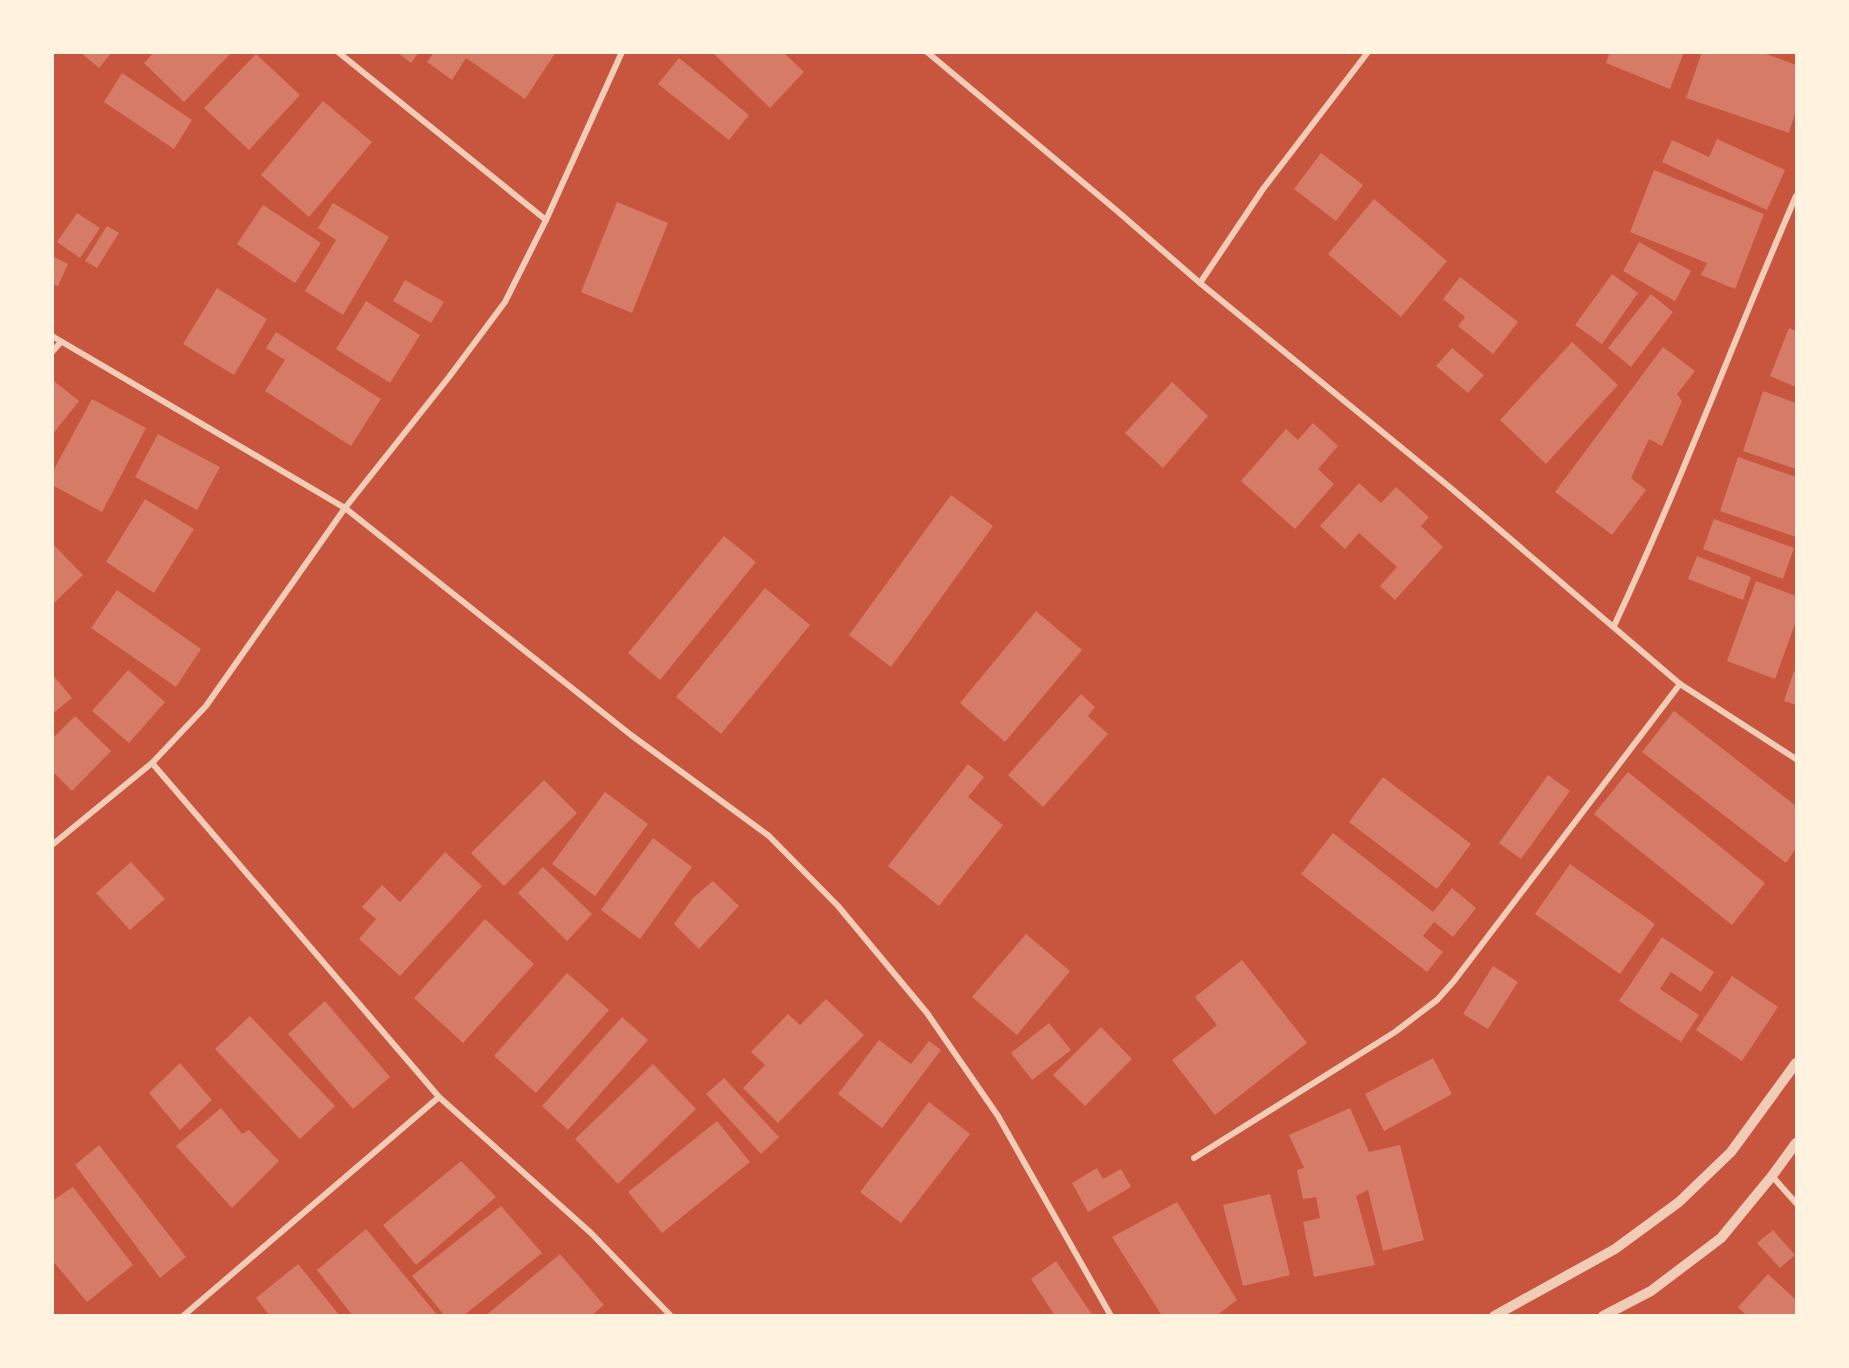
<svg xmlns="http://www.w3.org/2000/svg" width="1849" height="1368" font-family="'IBM Plex Sans',sans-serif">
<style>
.building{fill:#d67c66}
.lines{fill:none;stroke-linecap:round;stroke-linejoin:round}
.minor{stroke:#f1ccb7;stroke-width:6}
.tertiary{stroke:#f1ccb7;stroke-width:10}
</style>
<rect width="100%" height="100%" fill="#c8553d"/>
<g class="building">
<polygon points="80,52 112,52 99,68"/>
<polygon points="154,52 232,52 184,102 144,63"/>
<polygon points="397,52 419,52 411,63"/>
<polygon points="434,52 556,52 525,99 466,58 452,80 427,62"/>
<polygon points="712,52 786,52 785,54 804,72 770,108"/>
<polygon points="1610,52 1684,52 1670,89 1606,63"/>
<polygon points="1702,52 1761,52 1796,65 1796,110 1789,133 1686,98"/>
<polygon points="256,54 300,95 249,150 204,108"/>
<polygon points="679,58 749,115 729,140 658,84"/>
<polygon points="122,73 192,120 174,149 104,102"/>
<polygon points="323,101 372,142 309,217 261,175"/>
<polygon points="1717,139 1785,170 1767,210 1662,162 1672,140 1709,157"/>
<polygon points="1321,153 1363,185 1336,221 1294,189"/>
<polygon points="1654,170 1764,214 1735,289 1701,275 1707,263 1630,232"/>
<polygon points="1374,199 1447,261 1401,317 1328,254"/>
<polygon points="617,202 668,223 632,313 581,292"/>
<polygon points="333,203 389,237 343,315 305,291 336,240 318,228"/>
<polygon points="263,205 321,243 295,283 237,244"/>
<polygon points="77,213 100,228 80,258 57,242"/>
<polygon points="107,226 119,233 97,268 85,261"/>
<polygon points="1639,242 1691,271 1675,301 1623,271"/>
<polygon points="52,256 68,264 58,286 52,284"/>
<polygon points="1612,274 1638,293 1602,344 1575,325"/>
<polygon points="1460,277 1518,322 1493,354 1458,326 1465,317 1443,299"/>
<polygon points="405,280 444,302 431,323 393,301"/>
<polygon points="217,288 267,319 234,375 183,344"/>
<polygon points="1651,294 1673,312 1631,367 1608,348"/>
<polygon points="366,301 420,335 390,383 336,349"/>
<polygon points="1789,328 1796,331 1796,387 1770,376"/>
<polygon points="276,332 381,399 351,446 265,391 285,360 266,348"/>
<polygon points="1572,342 1618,385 1546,464 1500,420"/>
<polygon points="1663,347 1695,371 1677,394 1682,401 1662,446 1649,439 1631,478 1646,490 1612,535 1555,492"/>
<polygon points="1452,348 1484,375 1468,393 1436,366"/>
<polygon points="54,381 79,401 52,435 52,383"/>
<polygon points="1172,382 1208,416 1163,468 1125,433"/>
<polygon points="1763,391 1796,403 1796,469 1743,451"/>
<polygon points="92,399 146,428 102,512 52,485 52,473"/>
<polygon points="1313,423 1338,446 1318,469 1334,484 1295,529 1241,481 1286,429 1298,440"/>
<polygon points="158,434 220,467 197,510 135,477"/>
<polygon points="1738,457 1796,477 1796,537 1720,511"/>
<polygon points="1359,483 1381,503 1396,487 1429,517 1421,526 1443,547 1395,600 1380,586 1397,567 1359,533 1345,549 1320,526"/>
<polygon points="951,495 993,526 891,667 849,635"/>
<polygon points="145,499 194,529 154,593 106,562"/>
<polygon points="1714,519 1794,548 1783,579 1703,549"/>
<polygon points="724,536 756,562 660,680 628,653"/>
<polygon points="52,543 83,575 52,605"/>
<polygon points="1697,556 1751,577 1743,600 1688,579"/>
<polygon points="1756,581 1796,596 1796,621 1775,679 1727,661"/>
<polygon points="765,588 810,625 721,734 676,697"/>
<polygon points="117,590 201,649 176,687 91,628"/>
<polygon points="1036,611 1082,650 1005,742 960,703"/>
<polygon points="128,670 165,702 129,743 92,711"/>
<polygon points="1794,671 1796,672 1796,705 1784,701"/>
<polygon points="52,674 72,698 52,714"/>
<polygon points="1081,694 1095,707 1088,716 1108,734 1043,807 1008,775"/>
<polygon points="1674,711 1796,806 1796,848 1786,863 1642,752"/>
<polygon points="75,716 111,751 72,791 52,771 52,739"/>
<polygon points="968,764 984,777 968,797 1003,825 939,906 888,866"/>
<polygon points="1628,772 1765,883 1732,925 1594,814"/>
<polygon points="1548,775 1570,791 1521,859 1499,843"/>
<polygon points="1383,777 1471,844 1437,889 1349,822"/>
<polygon points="544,780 577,813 504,886 471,853"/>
<polygon points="605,792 648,824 595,896 552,864"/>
<polygon points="1333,833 1433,912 1452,888 1476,908 1453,937 1434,922 1423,936 1443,952 1427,972 1301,874"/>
<polygon points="653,838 692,867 640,939 601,910"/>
<polygon points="445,852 482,886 400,976 359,939 376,919 362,907 382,885 400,902"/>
<polygon points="131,862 165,899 130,930 96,893"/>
<polygon points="1570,864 1655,924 1620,974 1535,914"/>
<polygon points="543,867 592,914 567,941 518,893"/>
<polygon points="713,881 739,906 699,949 674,924 693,898"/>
<polygon points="485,919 534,964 463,1043 414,998"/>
<polygon points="1026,934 1070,971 1017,1035 972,997"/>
<polygon points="1662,937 1714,972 1701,992 1671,972 1660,989 1699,1015 1681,1042 1619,1001"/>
<polygon points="1242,960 1307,1043 1215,1115 1172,1060 1217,1025 1195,997"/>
<polygon points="1493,966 1518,982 1488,1029 1463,1014"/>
<polygon points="567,973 609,1010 536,1093 494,1056"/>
<polygon points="1732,976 1778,1007 1742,1061 1696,1030"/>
<polygon points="826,999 864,1035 778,1123 743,1088 765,1065 751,1052 788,1014 800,1025"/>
<polygon points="325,1001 390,1077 353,1109 288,1034"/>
<polygon points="250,1016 335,1106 300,1139 215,1049"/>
<polygon points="622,1017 648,1040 568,1130 542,1106"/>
<polygon points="1049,1023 1071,1050 1032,1080 1011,1053"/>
<polygon points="1101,1027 1132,1059 1085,1106 1053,1075"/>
<polygon points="879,1040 911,1064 929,1041 941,1050 882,1128 838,1094"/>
<polygon points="1433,1058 1452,1094 1384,1131 1365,1094"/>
<polygon points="180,1063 212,1100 180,1130 149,1093"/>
<polygon points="653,1064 696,1109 618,1184 575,1139"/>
<polygon points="724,1078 779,1137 761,1154 706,1094"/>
<polygon points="929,1102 970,1134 901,1223 860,1192"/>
<polygon points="221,1108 242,1134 249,1130 279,1161 232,1208 176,1146"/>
<polygon points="1350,1108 1369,1152 1400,1145 1424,1240 1383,1251 1368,1190 1356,1196 1375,1265 1314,1277 1303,1222 1320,1218 1316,1197 1303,1199 1297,1170 1304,1168 1289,1135"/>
<polygon points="717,1121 750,1162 662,1233 628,1192"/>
<polygon points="99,1145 186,1257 160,1278 75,1165"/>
<polygon points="461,1161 496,1197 416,1265 383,1225"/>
<polygon points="1097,1168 1103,1179 1121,1169 1131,1187 1088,1212 1072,1183"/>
<polygon points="73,1187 133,1265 87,1302 52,1260 52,1201"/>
<polygon points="1270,1194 1290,1275 1243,1286 1223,1205"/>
<polygon points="1177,1202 1237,1300 1216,1316 1162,1316 1112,1237"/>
<polygon points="501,1206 542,1253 463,1316 445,1316 412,1276"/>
<polygon points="366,1229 438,1316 353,1316 317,1270"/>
<polygon points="1773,1230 1795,1255 1780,1268 1757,1243"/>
<polygon points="560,1254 604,1305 591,1316 485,1316"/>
<polygon points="1056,1261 1093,1316 1055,1316 1031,1279"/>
<polygon points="298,1264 340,1316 270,1316 256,1298"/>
<polygon points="1768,1274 1796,1300 1796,1316 1747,1316 1738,1307"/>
</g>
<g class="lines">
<g class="minor">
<polyline points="338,52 546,220"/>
<polyline points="927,52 1116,210 1200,283 1452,489 1680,684 1796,759"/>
<polyline points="1200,283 1263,189 1368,52"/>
<polyline points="52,336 345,508 631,735 769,836 838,906 927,1013 998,1116 1111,1316"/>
<polyline points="52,352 61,342"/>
<path d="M1614 626C1680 485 1734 339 1796 196"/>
<polyline points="152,763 439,1097 591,1233 671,1316"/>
<polyline points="52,845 152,763 206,706 345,508 449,377 505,302 546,220 622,52"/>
<polyline points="1194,1158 1395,1032 1437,1000 1454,981 1680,684"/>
<polyline points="1772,1176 1796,1203"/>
<polyline points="183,1316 439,1097"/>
</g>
<g class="tertiary">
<polyline points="1494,1316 1615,1249 1679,1202 1731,1152 1796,1063"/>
<polyline points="1603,1316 1651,1291 1721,1238 1772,1176 1796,1143"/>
</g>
</g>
<rect width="1849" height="1368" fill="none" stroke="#fff3e0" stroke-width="108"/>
</svg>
